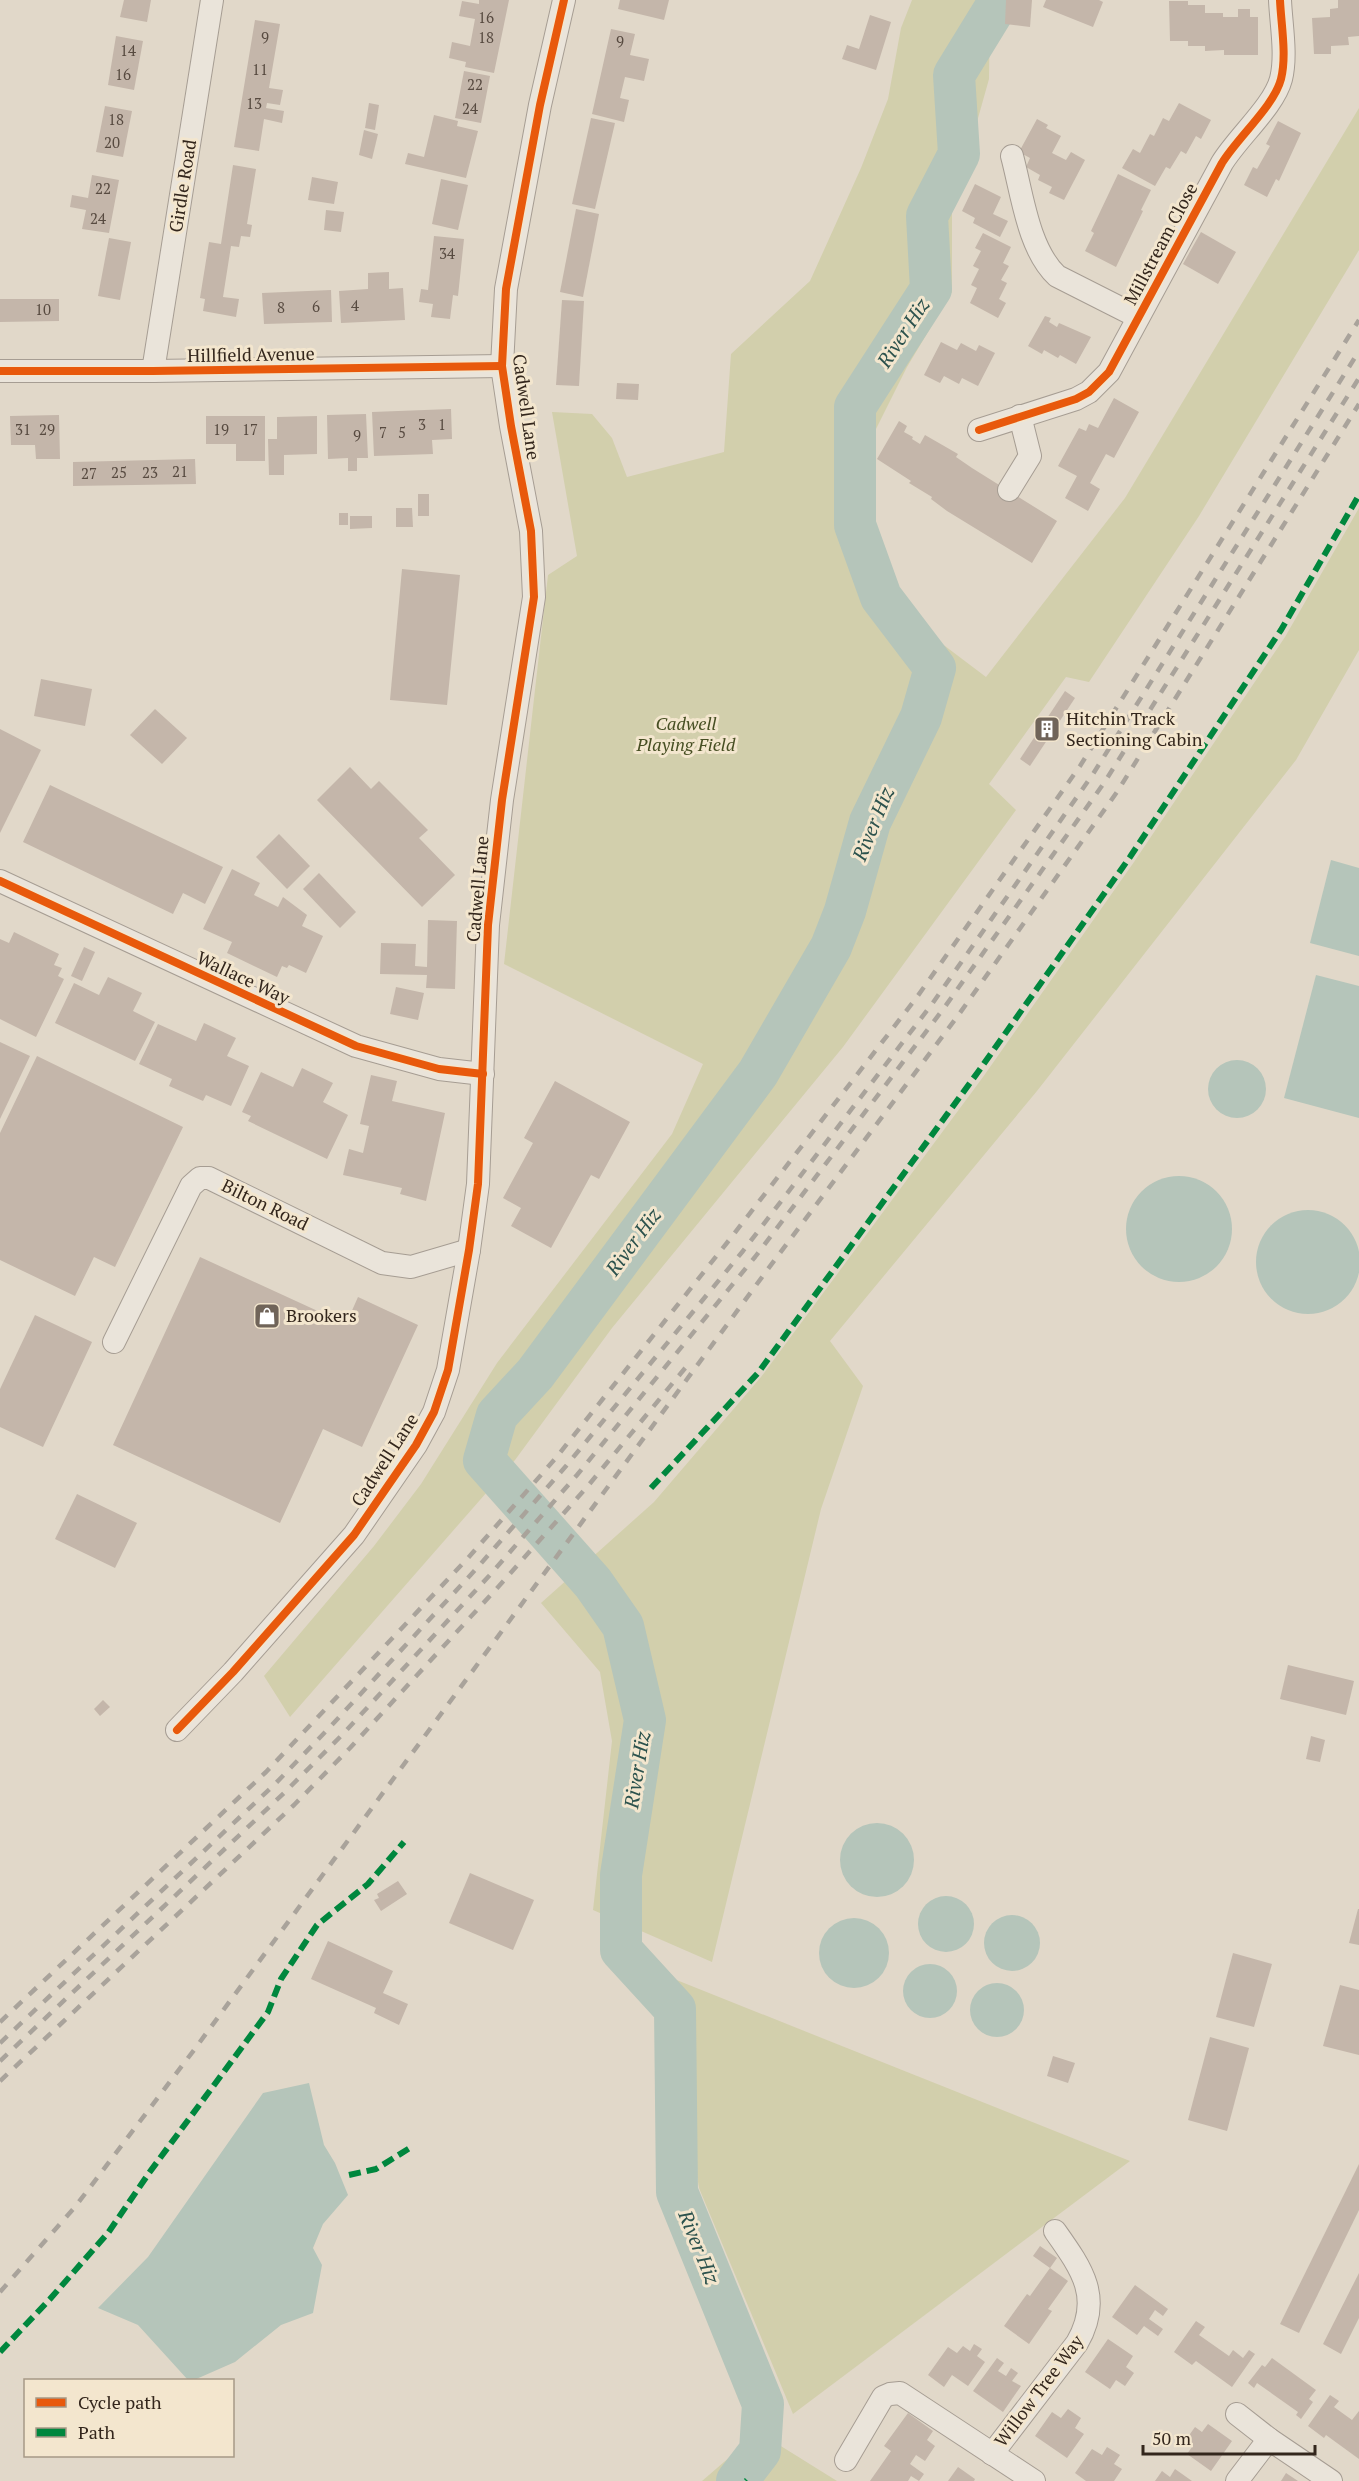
<svg xmlns="http://www.w3.org/2000/svg" width="1359" height="2481" font-family="'PT Serif',serif">
<style>
.green{fill:#d2cfac}
.water{fill:#b5c5ba}
.lines{fill:none;stroke-linecap:round;stroke-linejoin:round}
.river{stroke:#b5c5ba;stroke-width:42}
.building{fill:#c4b6aa}
.street-casing{stroke:#a69d93;stroke-width:24}
.street{stroke:#eae4da;stroke-width:22}
.rail{stroke:#a9a39b;stroke-width:4.5;stroke-dasharray:10 10;stroke-linecap:butt}
.quiet{stroke:#00873e;stroke-width:6;stroke-dasharray:12 6;stroke-linecap:butt}
.cycleway-casing{stroke:#f3e6ce;stroke-width:11}
.cycleway{stroke:#e8590c;stroke-width:8}
.labels{text-anchor:middle;stroke-width:6;stroke-linejoin:round;paint-order:stroke}
.number-label{font-size:15px;fill:#574a40}
.street-label{font-size:18px;fill:#33261c;stroke:#f3e6ce}
.poi-label{font-size:18px;fill:#33261c;stroke:#f3e6ce;text-anchor:start}
.park-label{font-size:18px;font-style:italic;fill:#474f23;stroke:#f3e6ce}
.water-label{font-size:20px;font-style:italic;fill:#2c524d;stroke:#f3e6ce}
</style>
<rect width="100%" height="100%" fill="#e1d8c9"/>
<g class="green">
<polygon points="912,0 990,0 989,79 952,211 952,292 907,367 875,431 870,503 879,559 892,606 986,677 1125,498 1359,108 1359,250 1199,516 1089,682 1066,677 989,784 1016,810 843,1047 612,1328 515,1460 290,1717 264,1676 374,1546 421,1484 497,1363 672,1134 703,1064 504,964 548,575 577,556 552,412 592,414 612,438 627,477 724,452 731,354 810,281 861,168 888,99 901,28"/>
<polygon points="1359,508 1359,650 1296,760 1037,1091 830,1341 863,1386 821,1509 712,1962 593,1910 612,1741 600,1672 541,1603 654,1502 761,1377 983,1077 1134,862 1285,637"/>
<polygon points="664,1975 1130,2161 793,2414 699,2188"/>
<polygon points="753,2437 776,2443 837,2481 702,2481"/>
</g>
<g class="water">
<polygon points="1331,860 1359,868 1359,956 1310,943"/>
<polygon points="1316,975 1359,986 1359,1118 1284,1098"/>
<circle cx="1237" cy="1089" r="29"/>
<circle cx="1179" cy="1229" r="53"/>
<circle cx="1308" cy="1262" r="52"/>
<circle cx="877" cy="1860" r="37"/>
<circle cx="946" cy="1924" r="28"/>
<circle cx="1012" cy="1943" r="28"/>
<circle cx="854" cy="1953" r="35"/>
<circle cx="930" cy="1991" r="27"/>
<circle cx="997" cy="2010" r="27"/>
<polygon points="309,2083 324,2145 335,2163 348,2195 323,2224 313,2248 322,2265 313,2313 281,2325 235,2362 194,2380 188,2380 138,2325 98,2308 148,2257 263,2093"/>
</g>
<g class="lines">
<polyline class="river" points="737,2481 760,2451 763,2404 677,2192 675,2009 621,1950 621,1875 645,1720 623,1626 593,1583 484,1460 497,1415 535,1374 758,1073 831,947 845,911 870,822 921,717 935,668 881,597 855,525 855,407 931,289 927,216 959,154 954,75 1000,0"/>
</g>
<g class="building">
<polygon points="124,0 151,0 147,22 120,17"/>
<polygon points="479,0 509,0 494,73 465,67 466,62 449,58 452,42 470,46 475,19 459,16 462,1 479,4"/>
<polygon points="620,0 669,0 664,20 618,9"/>
<polygon points="1006,0 1032,0 1030,27 1005,24"/>
<polygon points="1046,0 1099,0 1103,2 1093,27 1043,7"/>
<polygon points="1338,0 1359,0 1359,36 1348,37 1349,45 1331,46 1331,54 1314,54 1312,18 1330,17 1330,9 1338,8"/>
<polygon points="1169,1 1188,1 1188,5 1205,5 1205,13 1223,13 1223,17 1238,17 1238,9 1250,9 1250,17 1258,17 1258,55 1224,55 1224,50 1205,51 1205,46 1188,46 1188,41 1170,41"/>
<polygon points="870,15 891,22 876,70 842,59 847,45 859,49"/>
<polygon points="255,20 280,24 269,88 283,90 280,105 267,103 266,108 284,111 282,123 264,119 259,151 234,147"/>
<polygon points="611,29 635,34 630,55 649,59 644,81 625,77 620,98 629,100 624,122 592,114"/>
<polygon points="116,36 143,41 134,90 108,85"/>
<polygon points="464,71 490,76 481,123 455,118"/>
<polygon points="369,103 379,105 375,130 365,128"/>
<polygon points="1179,103 1211,120 1201,139 1196,136 1186,154 1181,151 1170,169 1166,167 1155,186 1122,168 1133,149 1140,153 1150,134 1154,136 1163,118 1169,121"/>
<polygon points="105,106 132,111 123,157 96,152"/>
<polygon points="434,115 458,121 457,126 478,131 466,178 405,164 408,153 424,157"/>
<polygon points="591,118 615,123 595,209 572,204"/>
<polygon points="1037,119 1048,125 1046,128 1061,136 1052,153 1066,160 1071,152 1085,160 1064,200 1049,193 1052,187 1038,180 1040,175 1026,167 1030,158 1019,152"/>
<polygon points="1278,121 1301,133 1279,181 1276,179 1267,197 1244,185 1253,167 1257,169 1270,146 1266,144"/>
<polygon points="364,130 378,134 372,159 359,155"/>
<polygon points="233,165 256,169 247,224 252,225 250,237 241,236 239,247 231,246 223,297 239,299 236,317 203,311 205,299 200,298 209,242 221,244"/>
<polygon points="1118,174 1151,190 1141,210 1143,211 1116,267 1085,251 1094,233 1091,231"/>
<polygon points="92,175 119,180 109,233 82,229 86,210 70,207 72,195 88,198"/>
<polygon points="312,177 338,182 334,204 308,200"/>
<polygon points="441,179 468,185 458,230 432,224"/>
<polygon points="975,184 1001,197 993,214 1008,221 1000,237 973,223 975,218 962,211"/>
<polygon points="576,209 599,214 583,297 560,292"/>
<polygon points="326,210 344,212 341,232 324,230"/>
<polygon points="1201,232 1236,252 1218,284 1183,264"/>
<polygon points="983,233 1011,247 1003,263 1009,266 1001,280 1007,283 999,299 1006,303 998,318 970,303 977,288 971,285 979,269 973,266 981,251 975,248"/>
<polygon points="434,236 464,239 458,296 453,295 450,319 431,317 433,304 419,302 421,289 428,290"/>
<polygon points="109,238 131,242 120,300 98,296"/>
<polygon points="389,272 389,289 403,288 405,320 341,323 339,291 368,289 368,273"/>
<polygon points="331,290 332,322 264,324 262,293"/>
<polygon points="0,299 59,299 59,321 0,322"/>
<polygon points="562,300 584,301 579,386 556,385"/>
<polygon points="1045,316 1051,318 1049,322 1057,327 1059,323 1091,337 1076,364 1060,355 1058,358 1044,350 1042,354 1028,346"/>
<polygon points="941,342 957,350 961,343 976,351 979,345 995,353 978,386 962,378 959,384 944,376 940,383 924,375"/>
<polygon points="617,383 639,384 638,400 616,399"/>
<polygon points="1114,398 1139,412 1114,458 1106,454 1090,483 1100,489 1088,511 1065,498 1077,476 1058,466 1079,428 1086,431 1089,424 1098,428"/>
<polygon points="451,409 452,439 432,440 433,454 374,456 372,412"/>
<polygon points="366,414 368,458 357,458 357,471 348,471 348,458 328,459 327,415"/>
<polygon points="59,415 60,459 36,459 35,445 11,445 10,416"/>
<polygon points="206,416 265,416 265,461 236,461 236,444 206,444"/>
<polygon points="317,416 317,454 284,455 284,475 269,475 268,439 277,439 277,417"/>
<polygon points="899,421 907,426 904,432 913,437 912,439 920,444 925,435 958,454 956,457 972,468 1057,521 1032,563 947,511 931,499 932,497 909,483 911,481 877,459"/>
<polygon points="195,459 196,484 73,486 73,462"/>
<rect x="418" y="494" width="11" height="22"/>
<polygon points="396,508 412,508 413,527 396,527"/>
<rect x="339" y="513" width="9" height="12"/>
<polygon points="350,516 372,516 372,528 350,529"/>
<polygon points="402,569 460,575 447,705 390,700"/>
<polygon points="41,679 92,689 85,726 34,716"/>
<polygon points="1065,691 1075,698 1030,766 1020,759"/>
<polygon points="155,709 187,738 162,764 130,735"/>
<polygon points="0,729 41,750 0,833"/>
<polygon points="350,767 371,789 379,781 428,830 419,838 455,875 422,907 317,800"/>
<polygon points="50,785 223,867 205,904 183,893 173,914 23,842"/>
<polygon points="279,834 310,866 287,889 256,857"/>
<polygon points="232,869 260,883 254,895 278,907 283,897 307,915 302,926 323,936 306,973 289,965 287,968 282,966 277,977 227,953 232,942 203,929"/>
<polygon points="319,873 356,912 340,928 303,889"/>
<polygon points="428,920 457,921 455,989 426,988 427,975 380,974 381,943 416,944 415,966 427,967"/>
<polygon points="14,932 59,954 54,965 62,968 58,976 64,979 36,1037 0,1019 0,939 9,943"/>
<polygon points="84,947 95,952 82,981 71,976"/>
<polygon points="108,977 142,993 133,1011 155,1022 135,1061 55,1023 74,983 99,995"/>
<polygon points="396,987 424,993 418,1020 390,1014"/>
<polygon points="204,1023 236,1038 227,1056 249,1066 231,1106 206,1095 203,1101 169,1086 172,1079 139,1064 158,1024 196,1041"/>
<polygon points="0,1042 30,1056 0,1119"/>
<polygon points="37,1056 183,1127 115,1267 94,1257 75,1296 0,1260 0,1133"/>
<polygon points="302,1068 333,1083 323,1102 348,1115 327,1159 248,1121 251,1116 242,1112 261,1072 293,1087"/>
<polygon points="371,1075 397,1081 392,1101 445,1113 426,1201 400,1194 402,1188 343,1175 349,1149 363,1153 369,1126 360,1124"/>
<polygon points="555,1081 630,1122 599,1179 591,1175 551,1248 511,1226 521,1208 503,1198 533,1143 524,1138"/>
<polygon points="200,1257 346,1324 358,1297 418,1325 362,1447 323,1429 280,1523 113,1445"/>
<polygon points="35,1315 92,1342 43,1447 0,1427 0,1389"/>
<polygon points="77,1494 137,1523 115,1568 55,1539"/>
<polygon points="1288,1665 1354,1681 1346,1715 1280,1699"/>
<polygon points="103,1700 110,1707 100,1716 94,1709"/>
<polygon points="1311,1736 1325,1740 1320,1762 1306,1759"/>
<polygon points="470,1873 534,1900 513,1950 449,1923"/>
<polygon points="398,1881 407,1894 381,1911 374,1900 379,1898 377,1894"/>
<polygon points="1358,1909 1359,1909 1359,1945 1349,1943"/>
<polygon points="328,1941 393,1971 383,1993 408,2004 399,2025 374,2013 376,2008 311,1979"/>
<polygon points="1233,1953 1272,1964 1254,2027 1216,2017"/>
<polygon points="1340,1985 1359,1990 1359,2055 1323,2046"/>
<polygon points="1210,2037 1249,2048 1227,2131 1188,2120"/>
<polygon points="1053,2056 1075,2063 1068,2083 1047,2076"/>
<polygon points="1359,2164 1359,2210 1299,2333 1280,2324"/>
<polygon points="1040,2246 1057,2258 1050,2268 1068,2281 1048,2309 1052,2311 1029,2344 1004,2326 1027,2294 1030,2296 1050,2268 1033,2256"/>
<polygon points="1359,2273 1359,2318 1341,2354 1323,2344"/>
<polygon points="1135,2285 1168,2309 1163,2316 1155,2310 1149,2319 1163,2329 1158,2336 1144,2326 1137,2335 1112,2317"/>
<polygon points="1196,2321 1205,2327 1199,2335 1229,2356 1233,2350 1243,2358 1249,2350 1255,2354 1232,2387 1196,2361 1192,2365 1174,2352"/>
<polygon points="1108,2339 1133,2356 1126,2367 1134,2373 1125,2386 1116,2380 1110,2389 1085,2372"/>
<polygon points="974,2344 982,2349 977,2356 985,2362 968,2386 952,2375 944,2387 928,2375 948,2347 957,2353 963,2346 970,2351"/>
<polygon points="997,2358 1004,2363 998,2371 1006,2376 1011,2368 1018,2373 1012,2381 1021,2386 1003,2412 973,2391"/>
<polygon points="1272,2358 1316,2390 1309,2399 1313,2402 1301,2419 1296,2415 1298,2412 1257,2383 1254,2388 1248,2383 1262,2365 1265,2367"/>
<polygon points="1330,2395 1339,2401 1334,2407 1352,2420 1359,2411 1359,2459 1326,2435 1324,2438 1308,2426"/>
<polygon points="1068,2409 1081,2418 1075,2428 1084,2434 1067,2458 1035,2436 1052,2412 1061,2418"/>
<polygon points="908,2413 933,2431 927,2440 935,2446 925,2461 916,2455 910,2464 924,2474 919,2481 911,2476 908,2481 870,2481 891,2451 884,2446"/>
<polygon points="1208,2424 1232,2441 1211,2471 1187,2454 1192,2447 1185,2441 1195,2427 1202,2432"/>
<polygon points="1107,2447 1120,2455 1114,2464 1122,2469 1114,2481 1086,2481 1075,2473 1092,2449 1102,2455"/>
<polygon points="958,2467 975,2479 974,2481 948,2481"/>
<polygon points="1175,2469 1192,2481 1155,2481 1162,2471 1170,2477"/>
<polygon points="1286,2473 1298,2481 1281,2481"/>
</g>
<g class="lines">
<defs>
<g id="street">
<path d="M1012 156C1022 193 1028 249 1057 276L1138 317"/>
<polyline points="0,371 153,371 502,366"/>
<polyline points="153,371 212,0"/>
<path d="M979 430 1076 399 1089 392 1109 372 1222 163C1238 137 1274 106 1281 79 1287 55 1281 24 1280 0"/>
<polyline points="1009,490 1030,456 1020,416"/>
<polyline points="0,881 356,1046 439,1069 483,1074"/>
<polyline points="114,1342 191,1186 200,1178 209,1178 382,1263 411,1267 469,1250"/>
<polyline points="177,1730 233,1672 354,1535 416,1445 434,1412 448,1370 469,1250 478,1184 488,925 502,800 534,597 531,531 511,426 502,366 506,289 540,105 564,0"/>
<polyline points="1237,2414 1269,2439 1331,2481"/>
<path d="M992 2454 1077 2343C1103 2298 1082 2269 1055 2231"/>
<polyline points="846,2460 883,2397 890,2394 900,2393 1034,2481"/>
<polyline points="1237,2481 1269,2439"/>
</g>
</defs>
<use href="#street" class="street-casing"/>
<use href="#street" class="street"/>
<g class="rail">
<polyline points="0,2022 266,1772 468,1558 555,1459 730,1239 917,997 1080,766 1359,320"/>
<polyline points="0,2043 275,1784 330,1727 477,1568 566,1466 743,1251 932,1004 1093,774 1359,351"/>
<polyline points="0,2061 284,1793 342,1735 489,1576 577,1475 755,1257 944,1008 1104,783 1359,378"/>
<polyline points="0,2081 294,1805 350,1748 499,1586 587,1487 686,1367"/>
<polyline points="0,2292 75,2207 194,2050 765,1273 957,1017 1117,792 1359,404"/>
</g>
<g class="quiet">
<polyline points="651,1488 758,1373 978,1072 1130,857 1281,630 1359,495"/>
<polyline points="349,2175 376,2169 413,2146"/>
<polyline points="0,2352 50,2299 108,2233 149,2173 268,2012 281,1979 317,1925 368,1884 404,1842"/>
<polyline points="746,2481 747,2480"/>
</g>
<defs>
<g id="cycleway">
<polyline points="0,371 153,371 502,366"/>
<path d="M979 430 1076 399 1089 392 1109 372 1222 163C1238 137 1274 106 1281 79 1287 55 1281 24 1280 0"/>
<polyline points="0,881 356,1046 439,1069 483,1074"/>
<polyline points="177,1730 233,1672 354,1535 416,1445 434,1412 448,1370 469,1250 478,1184 488,925 502,800 534,597 531,531 511,426 502,366 506,289 540,105 564,0"/>
</g>
</defs>
<use href="#cycleway" class="cycleway-casing"/>
<use href="#cycleway" class="cycleway"/>
</g>
<defs>
<symbol id="building-square" viewBox="-11 -11 22 22"><rect x="-9" y="-9" width="18" height="18" rx="4" fill="#706459" stroke="#f3e6ce"/><path d="M-4-6H4V6H1V3H-1V6H-4ZM-2.5-4.3h1.7v1.8h-1.7ZM.8-4.3h1.7v1.8H.8ZM-2.5-1h1.7V.8h-1.7ZM.8-1h1.7V.8H.8Z" fill="#fff"/></symbol>
<symbol id="shop-square" viewBox="-11 -11 22 22"><rect x="-9" y="-9" width="18" height="18" rx="4" fill="#706459" stroke="#f3e6ce"/><path d="M-5-2.5h2.3a2.7 3.5 0 0 1 5.4 0H5L5.5 6h-11ZM-1.5-2.5h3a1.5 2.3 0 0 0-3 0Z" fill="#fff"/></symbol>
</defs>
<g fill-rule="evenodd">
<use href="#building-square" x="1032" y="714" width="30" height="30"/>
<use href="#shop-square" x="252" y="1301" width="30" height="30"/>
</g>
<g class="labels">
<g class="number-label">
<text x="486" y="23">16</text>
<text x="265" y="43">9</text>
<text x="486" y="43">18</text>
<text x="620" y="47">9</text>
<text x="128" y="56">14</text>
<text x="260" y="75">11</text>
<text x="123" y="80">16</text>
<text x="475" y="90">22</text>
<text x="254" y="109">13</text>
<text x="470" y="114">24</text>
<text x="116" y="125">18</text>
<text x="112" y="148">20</text>
<text x="103" y="194">22</text>
<text x="98" y="224">24</text>
<text x="447" y="259">34</text>
<text x="355" y="311">4</text>
<text x="316" y="312">6</text>
<text x="281" y="313">8</text>
<text x="43" y="315">10</text>
<text x="422" y="430">3</text>
<text x="442" y="430">1</text>
<text x="23" y="435">31</text>
<text x="47" y="435">29</text>
<text x="221" y="435">19</text>
<text x="250" y="435">17</text>
<text x="383" y="438">7</text>
<text x="402" y="438">5</text>
<text x="357" y="441">9</text>
<text x="180" y="477">21</text>
<text x="119" y="478">25</text>
<text x="150" y="478">23</text>
<text x="89" y="479">27</text>
</g>
<g class="street-label">
<text transform="translate(183 186) rotate(-81)" y="6">Girdle Road</text>
<text transform="translate(1161 244) rotate(-62)" y="6">Millstream Close</text>
<text transform="translate(251 355) rotate(-1)" y="6">Hillfield Avenue</text>
<text transform="translate(526 407) rotate(82)" y="6">Cadwell Lane</text>
<text transform="translate(478 889) rotate(-85)" y="6">Cadwell Lane</text>
<text transform="translate(243 978) rotate(25)" y="6">Wallace Way</text>
<text transform="translate(265 1205) rotate(26)" y="6">Bilton Road</text>
<text transform="translate(385 1460) rotate(-57)" y="6">Cadwell Lane</text>
<text transform="translate(1039 2391) rotate(-53)" y="6">Willow Tree Way</text>
</g>
<g class="poi-label">
<text x="1066" y="725">Hitchin Track<tspan x="1066" dy="21">Sectioning Cabin</tspan></text>
<text x="286" y="1322">Brookers</text>
</g>
<g class="park-label">
<text x="686" y="730">Cadwell<tspan x="686" dy="21">Playing Field</tspan></text>
</g>
<g class="water-label">
<text transform="translate(903 333) rotate(-57)" y="7">River Hiz</text>
<text transform="translate(873 824) rotate(-68)" y="7">River Hiz</text>
<text transform="translate(633 1242) rotate(-54)" y="7">River Hiz</text>
<text transform="translate(637 1770) rotate(-81)" y="7">River Hiz</text>
<text transform="translate(699 2247) rotate(68)" y="7">River Hiz</text>
</g>
</g>
<rect x="24" y="2379" width="210" height="78" fill="#f3e6ce" stroke="#a69987" stroke-width="1.5"/>
<rect x="36" y="2398" width="30" height="9" fill="#e8590c" stroke="#a69987" stroke-width="1.5"/>
<text x="78" y="2409" font-size="18" fill="#33261c">Cycle path</text>
<rect x="36" y="2428" width="30" height="9" fill="#00873e" stroke="#a69987" stroke-width="1.5"/>
<text x="78" y="2439" font-size="18" fill="#33261c">Path</text>
<path d="M1143 2445v9h172v-9" fill="none" stroke="#33261c" stroke-width="3"/>
<text x="1152" y="2445" font-size="18" fill="#33261c" stroke="#f3e6ce" stroke-width="4.5" paint-order="stroke">50 m</text>
</svg>
